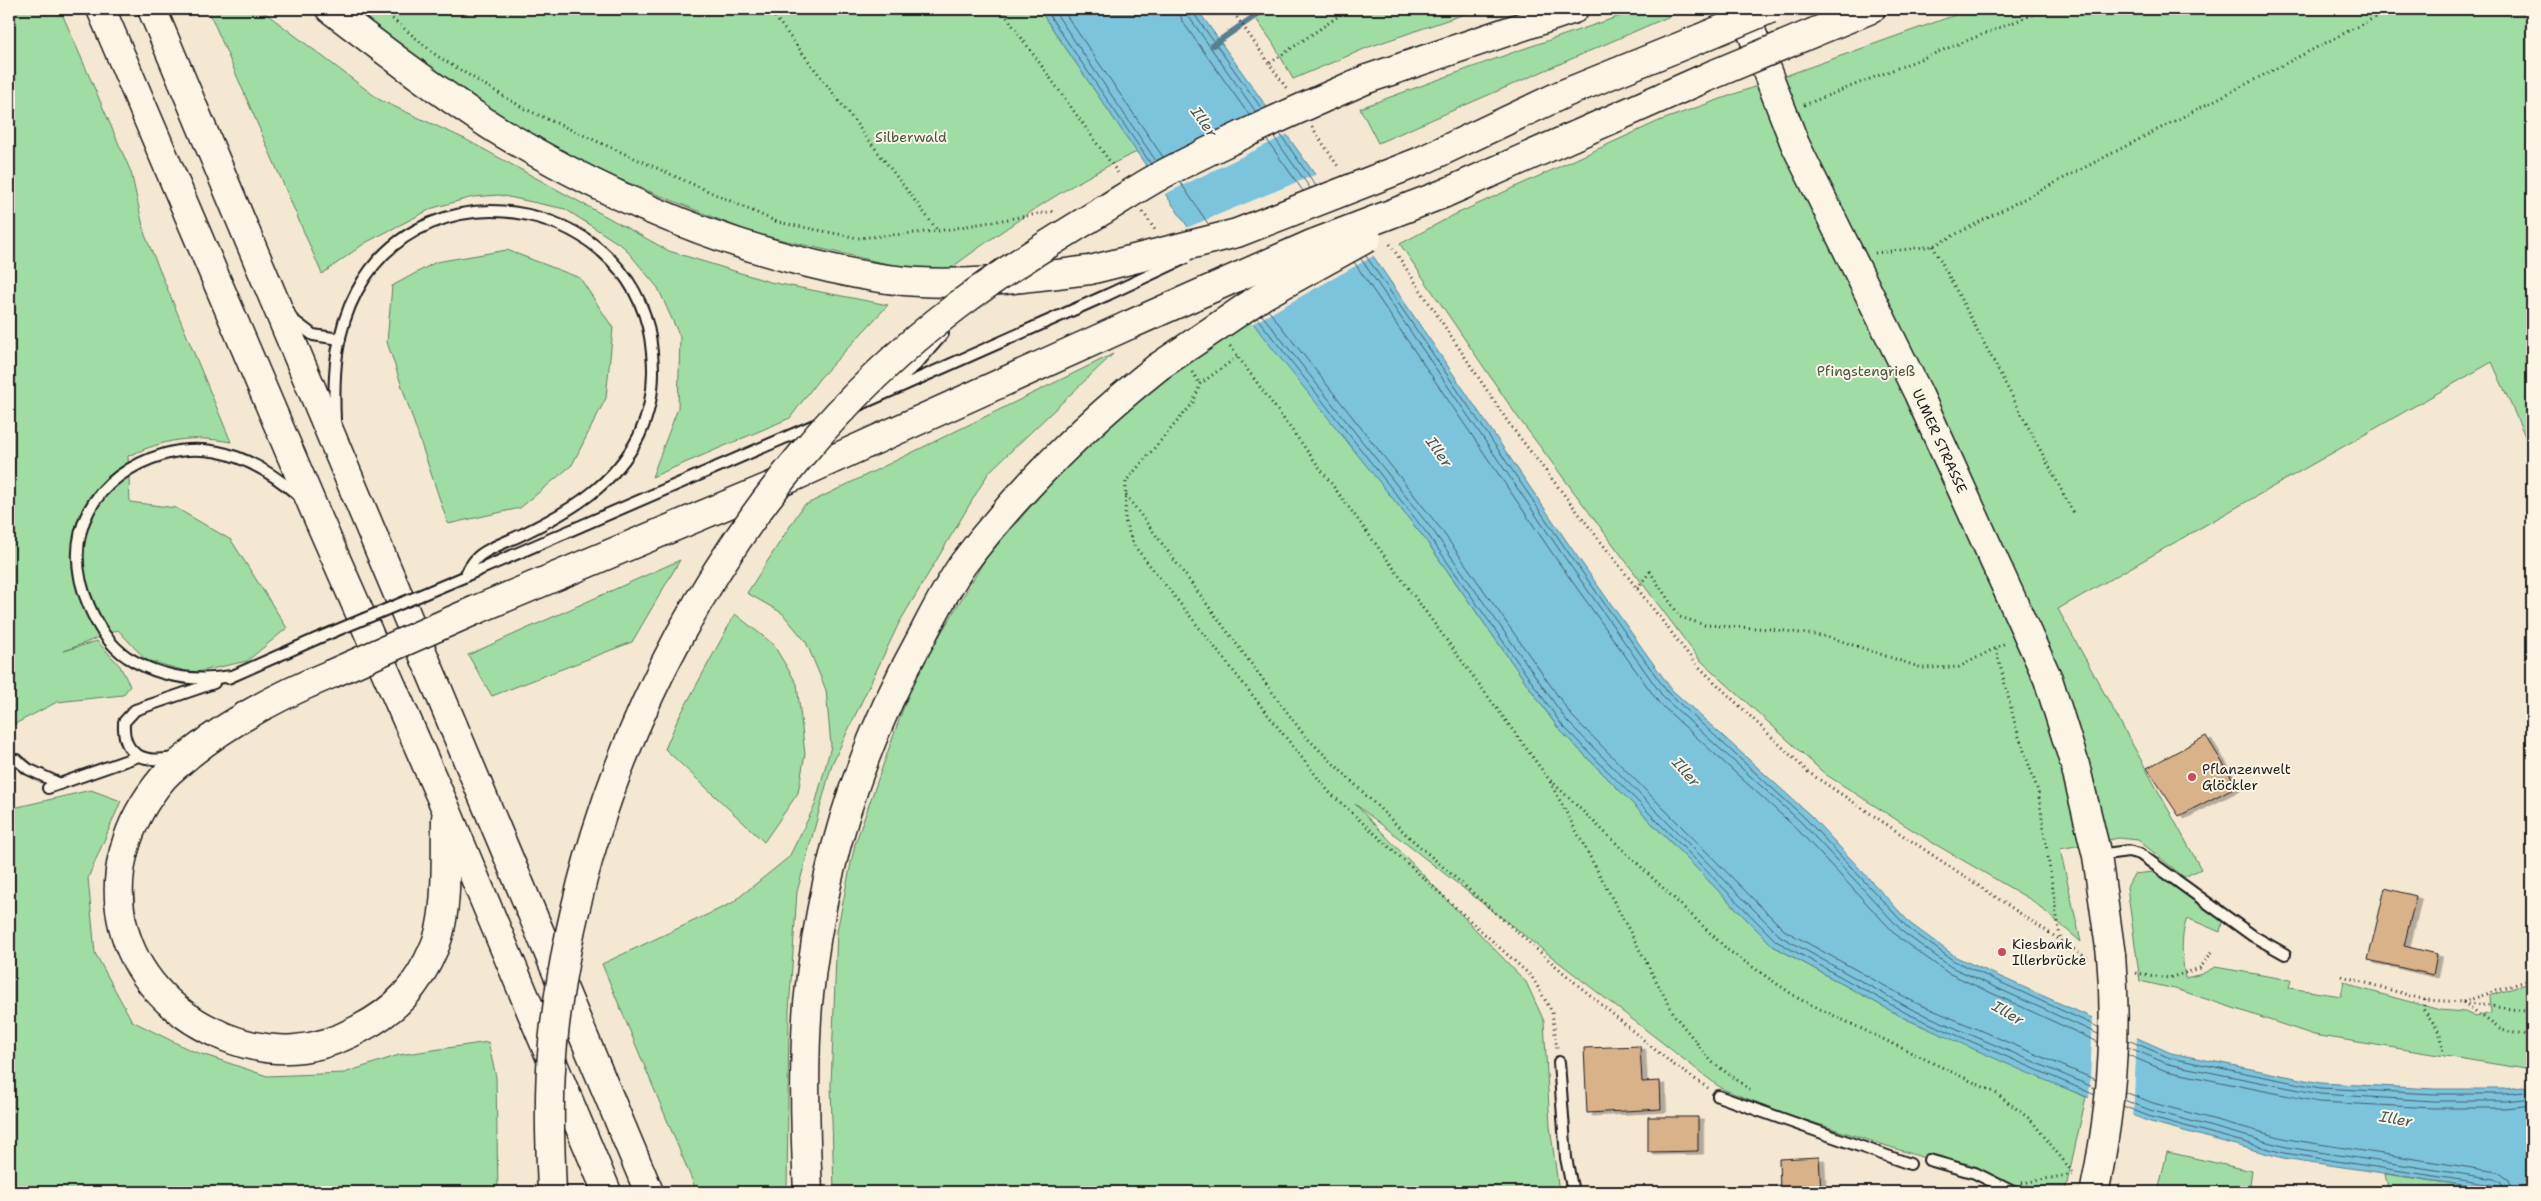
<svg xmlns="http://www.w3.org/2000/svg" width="2541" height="1201" font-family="'Shantell Sans',sans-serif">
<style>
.green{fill:#9fdda5;stroke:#5e7c60}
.water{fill:#7cc3dc;stroke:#56808f}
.pier{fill:#f5e8d3}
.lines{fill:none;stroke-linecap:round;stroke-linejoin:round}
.shore{stroke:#425f69;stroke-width:1}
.stream{stroke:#56808f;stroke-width:6}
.building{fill:#d9b28a;stroke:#1c1c1c;filter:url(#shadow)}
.lane-casing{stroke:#1c1c1c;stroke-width:14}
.secondary-casing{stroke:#1c1c1c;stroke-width:31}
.highway-casing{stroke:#1c1c1c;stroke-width:31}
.path{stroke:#1c1c1c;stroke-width:3;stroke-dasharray:1 4;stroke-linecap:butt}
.lane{stroke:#fcf5e5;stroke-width:10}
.secondary{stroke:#fcf5e5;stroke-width:28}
.highway{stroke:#fcf5e5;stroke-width:28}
.lane-bridge-casing{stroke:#1c1c1c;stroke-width:14;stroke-linecap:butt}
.secondary-bridge-casing{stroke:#1c1c1c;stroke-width:31;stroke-linecap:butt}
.highway-bridge-casing{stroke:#1c1c1c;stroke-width:31;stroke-linecap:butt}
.lane-bridge{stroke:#fcf5e5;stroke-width:10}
.secondary-bridge{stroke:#fcf5e5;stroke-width:28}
.highway-bridge{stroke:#fcf5e5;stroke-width:28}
.poi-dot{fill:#d1495b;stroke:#fcf5e5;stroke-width:2}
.labels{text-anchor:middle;stroke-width:4;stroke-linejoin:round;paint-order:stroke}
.park-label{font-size:14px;fill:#435645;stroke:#fcf5e5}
.street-label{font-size:14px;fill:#1c1c1c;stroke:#fcf5e5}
.poi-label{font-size:14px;fill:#1c1c1c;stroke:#fcf5e5;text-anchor:start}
.water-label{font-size:15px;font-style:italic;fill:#3e565f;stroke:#fcf5e5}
</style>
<defs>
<filter id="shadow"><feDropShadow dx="5.5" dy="3" stdDeviation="0" flood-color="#0004"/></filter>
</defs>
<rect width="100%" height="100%" fill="#f5e8d3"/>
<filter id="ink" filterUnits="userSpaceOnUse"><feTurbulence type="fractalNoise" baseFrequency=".02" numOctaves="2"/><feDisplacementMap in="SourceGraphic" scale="10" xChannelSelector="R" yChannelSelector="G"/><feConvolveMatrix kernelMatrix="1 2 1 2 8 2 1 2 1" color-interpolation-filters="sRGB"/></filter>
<g filter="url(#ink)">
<g class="green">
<path d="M9 9H60L131 172 145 235 231 442C189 435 167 439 128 456L130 502 176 508 231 540 287 628 247 661 193 673 146 660 118 630 64 651 97 641 120 666 130 686 123 695 57 702 9 727Z"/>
<polygon points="208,9 260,9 380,100 465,139 669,251 770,282 888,305 819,379 790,418 652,477 678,408 680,337 658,288 624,247 565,209 499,195 473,197 433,208 365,243 322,274"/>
<path d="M354 9H1039L1137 152C1066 184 1003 230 940 276L752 233 602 172 491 111 385 35Z"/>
<polygon points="1249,9 1479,9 1369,47 1293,79 1273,43"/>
<polygon points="1641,9 1676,9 1677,13 1378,143 1360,108 1517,51"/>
<polygon points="1972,9 2532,9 2532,452 2492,362 2058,609 2201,869 2184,877 2138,840 2119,838 2060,849 2081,942 2033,901 1933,843 1825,774 1699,659 1517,416 1400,244 1454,215 1659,121"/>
<polygon points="507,250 580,278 613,328 606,398 572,465 520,508 448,524 387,342 392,286 436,262"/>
<polygon points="1252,320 1425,539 1558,728 1773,946 1906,1019 2086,1097 2065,1192 2031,1192 1790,1115 1722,1089 1355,804 1526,982 1544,1021 1550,1126 1559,1192 834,1192 831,1085 837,931 855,844 914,678 986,558 1077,453 1150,388"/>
<polygon points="1113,354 989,472 899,623 832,764 797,892 789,1011 787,1192 697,1192 602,964 732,903 789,857 815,805 831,746 826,690 806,642 782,613 747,593 803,506"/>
<polygon points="680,560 632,642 492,696 468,655"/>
<polygon points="735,614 773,644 797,684 805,754 798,793 764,842 665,749 677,721"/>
<polygon points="91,790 121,801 88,878 95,953 132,1021 190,1050 267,1076 344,1073 399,1055 488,1042 496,1077 498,1192 9,1192 9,809"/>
<path d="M2153 872 2223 917 2220 932 2187 918C2180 938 2182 957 2185 978L2202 974 2215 967 2291 980 2289 988 2341 996 2344 981 2359 988 2440 1010 2465 1012 2476 1017 2491 1013 2490 996 2532 982V1070L2314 1035 2179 990 2140 981 2127 887 2134 874Z"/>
<polygon points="2167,1152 2252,1171 2249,1192 2158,1192"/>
<polygon points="2385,1174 2509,1192 2389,1192"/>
</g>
<polygon class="water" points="1039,9 1197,9 1373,256 1574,552 1672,690 1810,815 1911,924 1956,957 2171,1053 2321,1083 2435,1089 2504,1089 2532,1086 2532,1192 2509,1192 2283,1158 2147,1121 2030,1074 1906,1019 1773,946 1558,728 1425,539 1261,334"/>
<g class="pier">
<polygon points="1269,106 1288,134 1163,195 1145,169"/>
<polygon points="1317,174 1375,255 1252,324 1186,228"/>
<polygon points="2093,1017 2137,1036 2133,1118 2089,1100"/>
</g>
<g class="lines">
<g class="shore">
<polyline points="1045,9 1151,164"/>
<polyline points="1053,9 1156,161"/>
<polyline points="1062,9 1163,157"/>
<polyline points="1179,9 1182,21 1249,115"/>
<polyline points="1187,9 1189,17 1256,112"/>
<polyline points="1193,9 1194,14 1262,109"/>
<polyline points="1280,134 1316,186"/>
<polyline points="1274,137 1310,188"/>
<polyline points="1267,140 1303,191"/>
<polyline points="1180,182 1209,225"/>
<polyline points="1366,256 1570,555 1668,693 1806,819 1908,928 1954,961 2098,1027"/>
<polyline points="1361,259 1565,558 1664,698 1802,823 1904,933 1951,967 2098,1034"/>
<polyline points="1354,262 1559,563 1659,703 1797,829 1899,938 1948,973 2098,1042"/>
<polyline points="1268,310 1440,528 1572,716 1784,930 1914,1002 2096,1080"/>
<polyline points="1262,315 1434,532 1567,721 1780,936 1911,1009 2095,1088"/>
<polyline points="1257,318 1429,536 1562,725 1776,941 1908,1014 2095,1095"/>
<polyline points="2128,1040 2170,1058 2320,1088 2434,1094 2504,1094 2532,1091"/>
<polyline points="2128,1047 2168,1064 2320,1094 2434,1101 2505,1101 2532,1098"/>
<polyline points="2128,1055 2166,1071 2319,1102 2434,1108 2505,1108 2532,1105"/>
<polyline points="2125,1092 2153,1103 2287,1139 2498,1172 2509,1180 2512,1192"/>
<polyline points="2124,1100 2150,1110 2286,1147 2495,1179 2502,1183 2505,1192"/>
<polyline points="2123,1106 2148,1116 2284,1153 2493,1185 2497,1188 2498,1192"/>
</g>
<polyline class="stream" points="1213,45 1265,9"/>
</g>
<g class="building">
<polygon points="2206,736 2237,786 2179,816 2147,768"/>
<polygon points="2385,888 2416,896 2404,946 2437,954 2433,975 2368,960"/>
<polygon points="1640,1046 1642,1082 1660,1081 1661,1109 1587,1113 1584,1048"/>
<polygon points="1648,1117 1698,1117 1698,1151 1648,1152"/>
<polygon points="1819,1157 1821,1192 1780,1192 1779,1159"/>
</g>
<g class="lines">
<defs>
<g id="lane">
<polyline points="289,317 313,335 340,339"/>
<polyline points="885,389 916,365 943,334"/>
<polyline points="859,405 1107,295"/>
<path d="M335 420C333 375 335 332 357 291 428 157 641 201 652 353 655 381 651 410 639 436 614 485 572 510 525 533 512 540 484 549 476 559 471 564 468 571 464 577"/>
<polyline points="465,576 819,423"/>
<path d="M232 676C196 682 159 677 127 657 109 645 97 625 89 606 58 535 94 474 165 454 217 440 261 463 299 496"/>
<polyline points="228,678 316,639"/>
<path d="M175 758C145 763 122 757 124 722L135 710 214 683"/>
<polyline points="17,760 28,769 60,784"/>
<polyline points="48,788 139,756"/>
<polyline points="2098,855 2128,851 2140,854 2253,936 2285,954"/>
<polyline points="1559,1062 1566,1158 1573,1192"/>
<polyline points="1718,1096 1910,1164"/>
<polyline points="1929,1160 1975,1173 2013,1192"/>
</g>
<g id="secondary">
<path id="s1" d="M1747 9 1752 33 1795 144 1918 393 2048 679 2075 765 2097 856 2111 955"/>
</g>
<g id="highway">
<polyline points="101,9 314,509 446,809 607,1192"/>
<polyline points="152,9 649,1192"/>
<path d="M330 9C381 48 432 87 485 122 501 133 518 142 535 152 618 199 704 236 796 260 836 270 878 280 919 282 977 285 1033 277 1090 270"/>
<polyline points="1815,32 1871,9"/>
<polyline points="1367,79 1574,9"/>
<polyline points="1421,161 1563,94 1701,38"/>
<polyline points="1443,194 1712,75"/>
<polyline points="478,609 798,475 1129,325"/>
<path d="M331 674C280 695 233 719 190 754 181 762 171 769 163 778 85 870 113 991 225 1037 272 1056 315 1053 359 1029 396 1010 418 986 434 948 449 916 445 855 446 818"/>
<path d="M808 1192C805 1131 803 1065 808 1004 820 875 858 751 921 638 934 613 947 587 963 564 1019 489 1085 425 1158 367"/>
</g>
</defs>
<use href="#lane" class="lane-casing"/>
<use href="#secondary" class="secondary-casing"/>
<use href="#highway" class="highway-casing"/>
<g class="path">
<polyline points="381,9 437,56 525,109 777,222 858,238 938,231 1055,211"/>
<polyline points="769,9 938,231"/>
<polyline points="1001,9 1118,173"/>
<polyline points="1231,9 1287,89"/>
<polyline points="1270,63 1349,9"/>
<polyline points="1804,105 2047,9"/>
<polyline points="1312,127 1339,168"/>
<polyline points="1143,212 1155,230"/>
<polyline points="1390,244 1510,425 1695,663 1808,772 2087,958"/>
<polyline points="1933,246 2074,514"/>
<polyline points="1875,253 1933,246 2391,9"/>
<polyline points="1230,346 1548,778 1728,950 1799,999 1996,1093 2031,1120 2074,1174"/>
<polyline points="1237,357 1200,384 1193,403 1126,481 1125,521 1133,544 1329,792 1532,977 1552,1012 1557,1049"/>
<polyline points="1192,372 1200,384"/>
<polyline points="1126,495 1304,735 1409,837 1566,975 1671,1063 1708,1088"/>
<polyline points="1637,588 1650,572 1680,617 1705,625 1771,629 1829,637 1922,668 1959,667 2007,642"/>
<polyline points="1996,649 2016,728 2038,791 2060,937"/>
<polyline points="1550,782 1675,1016 1712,1062 1752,1091"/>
<polyline points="2136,973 2169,978 2200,968 2212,952"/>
<polyline points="2342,976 2425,1000 2462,1002 2532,1012"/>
<path d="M2425 1000 2423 1009C2434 1024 2445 1035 2442 1054"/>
<polyline points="2463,1002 2501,1030 2532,1037"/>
<polyline points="2463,1002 2532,979"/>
<polyline points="2022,1183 2074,1174"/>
<polyline points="2119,1186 2138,1192"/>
<polyline points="2262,1192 2264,1185"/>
</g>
<use href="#lane" class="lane"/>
<use href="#secondary" class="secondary"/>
<use href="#highway" class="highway"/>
<defs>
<g id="lane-bridge">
<polyline points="1107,295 1186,258"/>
<polyline points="316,639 464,577"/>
</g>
<path id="secondary-bridge" d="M2095 1189C2111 1111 2118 1035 2111 955"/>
<g id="highway-bridge">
<polyline points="1701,38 1770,9"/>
<polyline points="1712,75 1815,32"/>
<polyline points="1090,270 1237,233 1421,161"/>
<polyline points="1129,325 1312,244 1443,194"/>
<polyline points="1158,367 1264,295 1367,238"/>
<polyline points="331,674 478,609"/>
<path d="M552 1192C550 1143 548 1092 553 1043 581 762 730 478 957 306 1005 270 1055 239 1107 208 1128 195 1149 181 1171 170 1235 137 1301 108 1367 79"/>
</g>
</defs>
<use href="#lane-bridge" class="lane-bridge-casing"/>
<use href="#secondary-bridge" class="secondary-bridge-casing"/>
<use href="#highway-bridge" class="highway-bridge-casing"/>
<use href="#lane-bridge" class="lane-bridge"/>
<use href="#secondary-bridge" class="secondary-bridge"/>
<use href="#highway-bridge" class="highway-bridge"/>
</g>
</g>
<g class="poi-dot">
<circle cx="2192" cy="777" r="5"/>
<circle cx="2002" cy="952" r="5"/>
</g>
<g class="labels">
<g class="park-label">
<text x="911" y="142">Silberwald</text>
<text x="1866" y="376">Pfingstengrieß</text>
</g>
<g class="street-label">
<text dy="5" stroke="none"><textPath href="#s1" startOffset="474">ULMER STRASSE</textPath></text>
</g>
<g class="poi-label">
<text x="2202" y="774">Pflanzenwelt<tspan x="2202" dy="16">Glöckler</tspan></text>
<text x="2012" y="949">Kiesbank<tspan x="2012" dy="16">Illerbrücke</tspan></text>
</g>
<g class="water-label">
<text transform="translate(1204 122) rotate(55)" y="5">Iller</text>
<text transform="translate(1439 452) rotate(55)" y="5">Iller</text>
<text transform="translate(1686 772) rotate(49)" y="5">Iller</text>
<text transform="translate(2008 1013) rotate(30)" y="5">Iller</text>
<text transform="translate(2396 1119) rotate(10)" y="5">Iller</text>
</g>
</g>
<rect width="2541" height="1201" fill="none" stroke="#fcf5e5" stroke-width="30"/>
<rect x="15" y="15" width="2511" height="1171" fill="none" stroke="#1c1c1c" stroke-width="2" filter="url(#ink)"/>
</svg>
